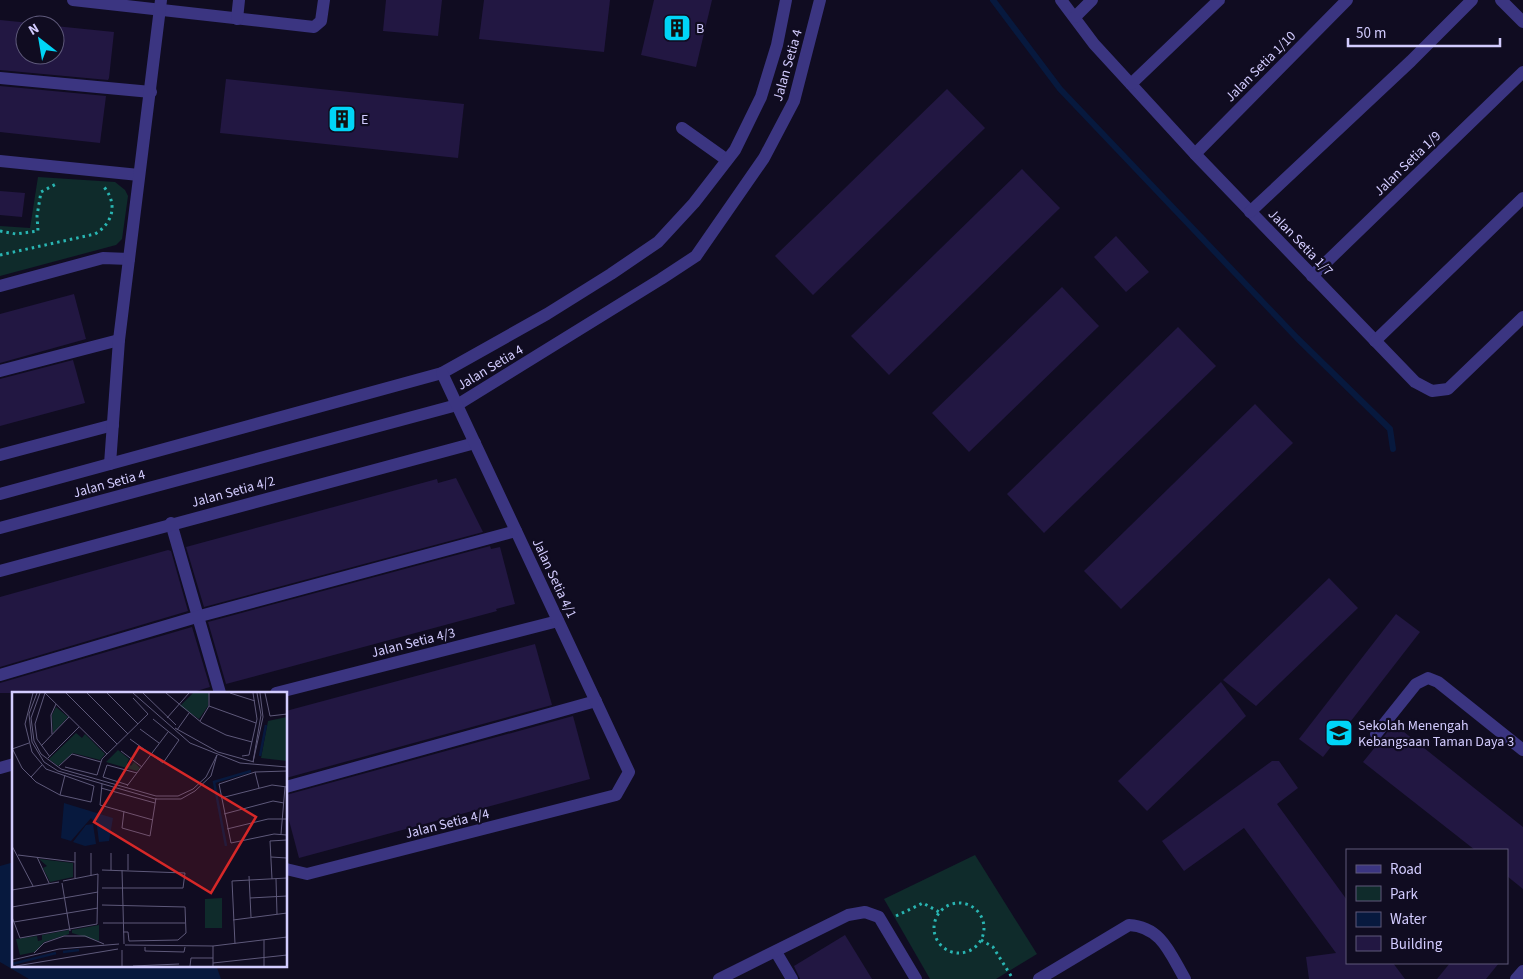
<svg xmlns="http://www.w3.org/2000/svg" width="1523" height="979" font-family="'Source Sans 3',sans-serif">
<style>
.green{fill:#0f2b2b}
.water{fill:#07193e}
.lines{fill:none;stroke-linecap:round;stroke-linejoin:round}
.stream{stroke:#07193e;stroke-width:6}
.building{fill:#221742}
.path{stroke:#29b5b2;stroke-width:3;stroke-dasharray:2.5 4;stroke-linecap:butt}
.minor{stroke:#3b3581;stroke-width:12}
.labels{text-anchor:middle;stroke-width:4.5;stroke-linejoin:round;paint-order:stroke}
.poi-label{font-size:14px;fill:#d3ccff;stroke:#100c21;text-anchor:start}
.street-label{font-size:14px;fill:#d3ccff;stroke:#100c21}
.inset-river{fill:none;stroke:#07193e;stroke-width:2.5}
.inset-road{fill:none;stroke:#5e597a;stroke-width:1}
.view{fill:#d62828;fill-opacity:0.15;stroke:#d62828;stroke-width:2.5}
.inset-edge{fill:none;stroke:#d3ccff;stroke-width:2.5}
</style>
<rect width="100%" height="100%" fill="#100c21"/>
<g class="green">
<polygon points="38,177 115,182 125,190 128,196 122,239 116,245 0,276 0,226 30,228"/>
<polygon points="975,855 1037,954 996,979 930,979 884,899"/>
</g>
<polygon class="water" points="14,862 14,965 216,965 221,979 29,979 0,962 0,866"/>
<g class="lines">
<polyline class="stream" points="993,0 1060,89 1297,338 1390,429 1393,449"/>
</g>
<g class="building">
<polygon points="386,0 442,0 438,36 383,31"/>
<polygon points="484,0 610,0 604,52 479,39"/>
<polygon points="654,0 712,0 696,67 641,55"/>
<polygon points="0,20 50,25 25,25 25,55 55,55 55,26 114,32 109,78 108,80 0,70"/>
<polygon points="226,79 464,104 458,158 220,133"/>
<polygon points="0,86 106,96 100,143 0,132"/>
<polygon points="947,89 985,128 813,295 775,256"/>
<polygon points="1022,169 1060,208 889,375 851,336"/>
<polygon points="0,191 25,193 22,217 0,215"/>
<polygon points="1116,236 1149,272 1126,292 1094,257"/>
<polygon points="1062,287 1099,326 969,452 932,413"/>
<polygon points="74,294 86,339 0,363 0,314"/>
<polygon points="1178,327 1216,366 1044,533 1007,494"/>
<polygon points="73,360 85,403 0,426 0,379"/>
<polygon points="1255,404 1293,443 1121,609 1084,571"/>
<polygon points="456,478 483,532 204,607 186,547 437,479 438,483"/>
<polygon points="490,546 491,549 500,547 515,604 496,609 497,611 226,684 208,622"/>
<polygon points="168,550 171,551 188,611 0,667 0,597"/>
<polygon points="1329,578 1358,608 1256,706 1223,680"/>
<polygon points="1396,614 1420,632 1323,757 1299,739"/>
<polygon points="192,627 210,687 190,693 0,693 0,683"/>
<polygon points="535,644 552,705 286,778 286,711"/>
<polygon points="1221,682 1246,716 1147,811 1118,781"/>
<polygon points="573,716 590,779 299,858 286,809 286,795"/>
<polygon points="1394,724 1523,827 1523,889 1507,876 1507,850 1475,850 1363,762"/>
<polygon points="1272,761 1279,761 1298,788 1277,804 1347,900 1347,963 1393,963 1405,979 1309,979 1306,957 1336,953 1244,828 1184,871 1162,841"/>
<polygon points="845,935 872,979 800,979 794,966"/>
<polygon points="1450,963 1499,963 1486,979 1437,979"/>
</g>
<g class="lines">
<g class="path">
<polyline points="0,231 16,234 38,231 37,216 41,192 56,184"/>
<path d="M0 255 95 234C113 223 118 204 104 187"/>
<circle cx="959" cy="928" r="25"/>
<polyline points="896,916 923,903 939,912"/>
<polyline points="981,940 993,947 1013,979"/>
</g>
<g class="minor">
<polyline points="73,0 314,27 321,21 324,0"/>
<polyline points="1061,0 1094,44 1195,154 1415,382 1432,391 1448,389 1523,317"/>
<polyline points="1501,0 1523,22"/>
<polyline points="1075,17 1092,0"/>
<polyline points="237,19 239,0"/>
<polyline points="0,78 151,92"/>
<polyline points="1131,84 1219,0"/>
<polyline points="682,128 727,160"/>
<polyline points="1195,154 1347,0"/>
<polyline points="0,161 139,175"/>
<polyline points="1250,212 1411,61 1472,0"/>
<polyline points="1312,276 1523,72"/>
<polyline points="0,286 103,258 129,259"/>
<polyline points="1375,341 1523,198"/>
<polyline points="0,371 119,340"/>
<polyline points="0,455 113,425"/>
<polyline points="110,464 119,340 161,0"/>
<polyline points="0,494 442,373 547,314 611,274 658,242 694,203 735,150 761,97 777,45 786,0"/>
<polyline points="171,523 220,693"/>
<polyline points="0,528 457,405 661,279 696,256 764,158 794,101 820,0"/>
<polyline points="0,571 475,443"/>
<polyline points="0,675 200,616 516,531"/>
<polyline points="276,693 558,621"/>
<polyline points="1376,734 1416,684 1428,678 1438,682 1523,750"/>
<polyline points="0,768 14,764"/>
<polyline points="286,787 596,701"/>
<polyline points="286,869 307,874 616,795 629,772 442,373"/>
<polyline points="776,952 792,979"/>
<polyline points="719,979 848,915 865,912 879,917 916,979"/>
<path d="M1039 979 1129 925C1162 927 1170 954 1185 979"/>
<polyline points="1516,979 1523,971"/>
</g>
</g>
<defs>
<symbol id="building-square" viewBox="-11 -11 22 22"><rect x="-9" y="-9" width="18" height="18" rx="4" fill="#00d5f7" stroke="#100c21"/><path d="M-4-6H4V6H1V3H-1V6H-4ZM-2.5-4.3h1.7v1.8h-1.7ZM.8-4.3h1.7v1.8H.8ZM-2.5-1h1.7V.8h-1.7ZM.8-1h1.7V.8H.8Z" fill="#111"/></symbol>
<symbol id="school-square" viewBox="-11 -11 22 22"><rect x="-9" y="-9" width="18" height="18" rx="4" fill="#00d5f7" stroke="#100c21"/><path d="M0-5L7-2L0 1L-7-2ZM-4 1L0 2.5L4 1V4Q0 6-4 4Z" fill="#111"/></symbol>
</defs>
<g fill-rule="evenodd">
<use href="#building-square" x="661" y="12" width="32" height="32"/>
<use href="#building-square" x="326" y="103" width="32" height="32"/>
<use href="#school-square" x="1323" y="717" width="32" height="32"/>
</g>
<g class="labels">
<g class="poi-label">
<text x="696" y="33">B</text>
<text x="361" y="124">E</text>
<text x="1358" y="730">Sekolah Menengah<tspan x="1358" dy="16">Kebangsaan Taman Daya 3</tspan></text>
</g>
<g class="street-label">
<text transform="translate(787 65) rotate(-74)" y="5">Jalan Setia 4</text>
<text transform="translate(1260 66) rotate(-45)" y="5">Jalan Setia 1/10</text>
<text transform="translate(1407 163) rotate(-44)" y="5">Jalan Setia 1/9</text>
<text transform="translate(1301 242) rotate(46)" y="5">Jalan Setia 1/7</text>
<text transform="translate(490 367) rotate(-31)" y="5">Jalan Setia 4</text>
<text transform="translate(109 483) rotate(-15)" y="5">Jalan Setia 4</text>
<text transform="translate(233 491) rotate(-15)" y="5">Jalan Setia 4/2</text>
<text transform="translate(555 578) rotate(65)" y="5">Jalan Setia 4/1</text>
<text transform="translate(413 642) rotate(-14)" y="5">Jalan Setia 4/3</text>
<text transform="translate(447 823) rotate(-14)" y="5">Jalan Setia 4/4</text>
</g>
</g>
<g transform="translate(12 692)">
<rect width="275" height="275" fill="#100c21"/>
<path d="M181 1H197L196 14 187 27 168 14ZM44 15 56 25 41 41 40 23ZM275 25V69L249 66 256 29ZM64 41 70 46 73 42 93 62 88 68 61 61 46 74 37 67ZM106 58 117 67 115 71 119 74 122 70 128 76 125 79 94 70ZM27 167 61 171V185L38 190 31 176 35 174ZM210 206V236H193V207ZM87 233V249L60 241V238ZM57 238V242L32 250 23 260 8 263 4 247 25 244 26 249 30 248V243Z" fill="#0f2b2b"/>
<path d="M52 111 101 126 97 149 87 150 85 134 79 126 59 149 49 146ZM81 132 84 152 73 154 61 150 74 133Z" fill="#07193e"/>
<path class="inset-river" d="M248 64 254 33M214 154 202 90 239 79M51 260 67 258M0 272 44 261"/>
<path class="inset-road" d="M25 1 17 22 20 50 32 70 46 79 143 107H169L183 99 199 84 205 63M28 1 19 26 22 49 29 62 49 77 144 104H166L181 97 194 85 205 63M33 1 95 62M33 1 23 32 25 47 38 65M54 1 105 52M75 1 116 42M95 1 126 32M121 1 178 51 228 71 275 75M131 1 164 33M154 1 190 31 214 43 240 50M218 1 243 9M253 1 258 24 275 22M197 14 244 31M155 26 177 1M188 29 197 14V1M163 36 206 60 242 70M128 37 147 51M165 38 177 21M40 42 39 23 44 12M118 47 151 71 167 48 141 27M29 54 57 25M0 56 10 76 24 90 48 103 79 110 82 94 34 77 20 60 13 32 21 1M0 57 17 51M109 59 130 75M230 64 237 63 245 27 241 1M36 66 67 35M241 70 251 25 248 1M241 70 249 23 245 1M47 74 60 62 89 70M53 75 85 83 90 67 136 22 121 6M275 79 243 80 207 92 219 151 262 142 275 143M243 80 247 96M19 85 30 73M90 92 88 113 141 128M116 93 91 85 95 73 125 81M115 94 156 40M89 96 143 111M48 103 53 83M209 106 260 93 275 95M112 119 110 136 138 144 144 106M212 122 261 109 272 111M215 137 256 127H275M269 142 273 95M0 154 21 194M63 160V186M116 162V178M6 163 63 170M25 165 37 191M259 165 275 166M90 178 173 181 171 196H90M99 178V161M110 178 112 252M79 184V161M237 184 239 225M260 187 258 149 275 148M264 187 265 222M50 191 58 239M0 198 47 190M238 206 275 204M90 213 173 215 174 241 166 248 117 249 116 240H111M0 215 86 200M0 225 8 246 85 232 86 182 51 189M221 228 275 221M2 230 86 216M91 231H173M252 248V274M223 252 220 189 275 186M113 253 201 254 275 245M133 255V259L172 260 173 255M22 261 32 251 52 244H73L92 252M0 268 47 257 107 252M201 271 275 263M4 274 106 257M110 274V258M121 274 167 272M178 274 179 266H201M201 274V254"/>
<path class="view" d="M127 55 244 125 199 201 82 130Z"/>
<rect width="275" height="275" class="inset-edge"/>
</g>
<rect x="1346" y="849" width="162" height="115" fill="#100c21" stroke="#5e597a"/>
<rect x="1356" y="865" width="25" height="8" fill="#3b3581" stroke="#5e597a"/>
<text x="1390" y="874" font-size="15" fill="#d3ccff">Road</text>
<rect x="1356" y="886" width="25" height="15" fill="#0f2b2b" stroke="#5e597a"/>
<text x="1390" y="899" font-size="15" fill="#d3ccff">Park</text>
<rect x="1356" y="912" width="25" height="15" fill="#07193e" stroke="#5e597a"/>
<text x="1390" y="924" font-size="15" fill="#d3ccff">Water</text>
<rect x="1356" y="936" width="25" height="15" fill="#221742" stroke="#5e597a"/>
<text x="1390" y="949" font-size="15" fill="#d3ccff">Building</text>
<g transform="translate(40 40) rotate(329)"><circle r="24" fill="#100c21" stroke="#5e597a"/>
<path d="M0-4L9 19L0 12L-9 19Z" fill="#00d5f7"/>
<text y="-8" font-size="14" font-weight="bold" text-anchor="middle" fill="#d3ccff">N</text>
</g>
<path d="M1348 38v8h152v-8" fill="none" stroke="#d3ccff" stroke-width="2.5"/>
<text x="1356" y="38" font-size="15" fill="#d3ccff" stroke="#100c21" stroke-width="4" paint-order="stroke">50 m</text>
</svg>
